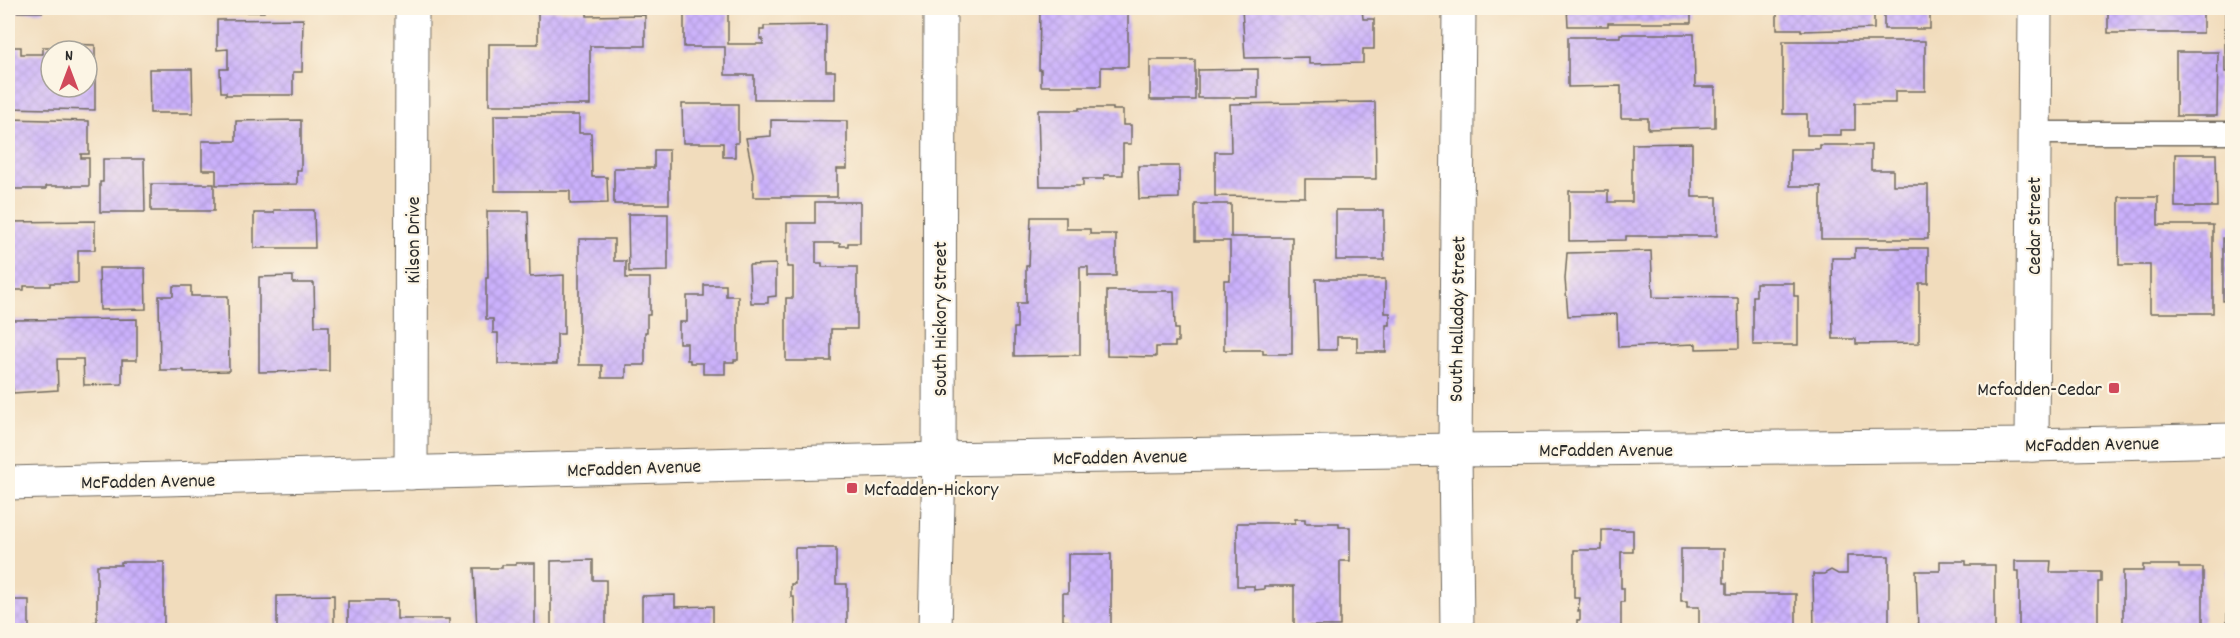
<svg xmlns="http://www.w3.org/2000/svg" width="2240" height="638" font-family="Dekko,sans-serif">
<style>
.building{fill:url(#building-cross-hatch);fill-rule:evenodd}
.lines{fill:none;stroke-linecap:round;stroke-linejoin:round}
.lane-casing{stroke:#70695e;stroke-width:25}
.street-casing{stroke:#70695e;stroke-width:35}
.secondary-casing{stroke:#70695e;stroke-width:35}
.lane{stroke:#fff;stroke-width:22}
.street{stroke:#fff;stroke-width:33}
.secondary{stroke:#fff;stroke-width:33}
.poi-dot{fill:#d1495b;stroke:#fcf5e5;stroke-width:2}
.labels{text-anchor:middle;stroke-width:4.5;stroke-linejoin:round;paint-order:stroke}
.street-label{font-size:20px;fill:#2b2b2b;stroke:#fcf5e5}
.poi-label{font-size:20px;fill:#2b2b2b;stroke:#fcf5e5;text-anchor:end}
</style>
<defs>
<pattern id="building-cross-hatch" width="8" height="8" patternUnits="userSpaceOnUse" patternTransform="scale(1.5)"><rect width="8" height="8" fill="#cbb1fc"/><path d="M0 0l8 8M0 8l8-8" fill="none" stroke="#ae98d8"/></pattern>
</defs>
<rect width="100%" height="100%" fill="#fcf5e5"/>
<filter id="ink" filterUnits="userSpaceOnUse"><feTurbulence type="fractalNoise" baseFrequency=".0167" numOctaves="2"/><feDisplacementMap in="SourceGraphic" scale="12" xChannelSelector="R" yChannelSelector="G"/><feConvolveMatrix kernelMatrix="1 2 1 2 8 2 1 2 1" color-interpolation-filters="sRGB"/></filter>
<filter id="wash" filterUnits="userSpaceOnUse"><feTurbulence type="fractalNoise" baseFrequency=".008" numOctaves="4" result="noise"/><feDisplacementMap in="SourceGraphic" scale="24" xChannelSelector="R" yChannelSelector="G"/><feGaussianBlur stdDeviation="1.35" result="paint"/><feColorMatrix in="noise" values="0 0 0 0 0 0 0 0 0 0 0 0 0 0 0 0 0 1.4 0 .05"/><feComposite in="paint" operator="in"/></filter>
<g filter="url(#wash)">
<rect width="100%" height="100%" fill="#f1dcbc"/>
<g id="blocks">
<g class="building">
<rect x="8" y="8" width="35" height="4"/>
<rect x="206" y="8" width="58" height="4"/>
<polygon points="684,8 728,8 728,44 763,44 763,39 760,39 760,30 764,30 764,26 826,25 826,71 835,71 835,99 754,99 754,75 725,75 725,47 684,47"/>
<polygon points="1040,8 1128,8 1128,67 1101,67 1101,86 1041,86 1041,70 1039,70"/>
<polygon points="1242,8 1362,8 1363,19 1374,19 1374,49 1363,49 1363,63 1309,64 1309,57 1245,58"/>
<polygon points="1567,8 1691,8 1691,23 1608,23 1608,26 1568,26"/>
<polygon points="1777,8 1874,8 1874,29 1801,31 1801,29 1777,29"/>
<rect x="1884" y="8" width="46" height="21"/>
<rect x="2108" y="8" width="95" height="25"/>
<rect x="2225" y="8" width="7" height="64"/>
<polygon points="538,11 587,11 587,16 645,15 645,46 590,46 590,105 489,105 489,44 538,44"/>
<polygon points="303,19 302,72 293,72 293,95 226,95 226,92 221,92 220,69 228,69 228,49 217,50 217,20"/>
<polygon points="1620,34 1694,34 1695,87 1715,87 1715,127 1648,129 1648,118 1621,118 1621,86 1568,87 1568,37 1620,37"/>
<polygon points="1783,41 1925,41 1925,91 1895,91 1895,103 1855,103 1855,130 1841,130 1841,135 1807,135 1807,114 1783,114"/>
<path d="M64 44 95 45V110L8 108V47H21V54H43V47H64ZM51 51H87V87H51Z"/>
<polygon points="2176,52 2218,52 2217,116 2176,116"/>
<rect x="1150" y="60" width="45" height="40"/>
<polygon points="149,69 192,69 193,113 150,113"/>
<polygon points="1258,69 1258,98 1198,98 1198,70"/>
<polygon points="1375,102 1376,179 1305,179 1305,197 1215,196 1215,152 1231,152 1230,104"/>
<polygon points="682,104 738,104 738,143 735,143 735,157 723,157 723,143 683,143"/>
<polygon points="1079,108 1113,108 1113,110 1123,110 1123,125 1131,125 1131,144 1123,144 1123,175 1104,175 1104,179 1083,179 1083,186 1040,186 1038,110 1079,110"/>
<polygon points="494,115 579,115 579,133 591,133 592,177 607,177 608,203 570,204 570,191 495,191"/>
<polygon points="8,119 89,121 89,154 81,154 81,158 89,158 89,186 46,186 46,189 13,189 13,186 8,186"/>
<polygon points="301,120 301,170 297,170 297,184 216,185 216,170 202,170 202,141 236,141 236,121"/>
<polygon points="771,120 847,121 847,169 837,169 837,197 753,197 753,173 746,138 771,136"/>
<polygon points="1692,143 1692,197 1717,197 1717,236 1626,236 1626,240 1569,241 1569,191 1608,191 1608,202 1632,202 1632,144"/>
<polygon points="1820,145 1871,145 1871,170 1893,170 1893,185 1928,185 1928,239 1821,239 1821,186 1790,186 1790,149 1820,149"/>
<polygon points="654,150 669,150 669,204 614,204 614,168 654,168"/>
<polygon points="2175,154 2216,154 2217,207 2175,207"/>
<polygon points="103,159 144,159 145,212 100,212 100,182 103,182"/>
<polygon points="1138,166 1179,166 1179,198 1139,199"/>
<rect x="151" y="184" width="63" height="27"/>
<polygon points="2119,197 2158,197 2158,225 2213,225 2213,313 2150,313 2150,265 2119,265"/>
<polygon points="815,202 860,202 860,243 848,243 848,246 840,246 840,243 816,243 816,263 822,263 822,267 857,267 857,329 831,329 831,361 786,361 786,298 793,298 793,267 787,267 787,223 815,223"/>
<polygon points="1195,204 1231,204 1231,237 1292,237 1292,354 1263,354 1263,350 1224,350 1224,280 1230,280 1230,241 1195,241"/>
<polygon points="274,210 314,210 315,248 254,248 254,213 274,213"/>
<rect x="1336" y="210" width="48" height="50"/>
<polygon points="487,211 528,211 530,277 564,275 564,334 557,334 557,364 498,364 498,333 493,333 493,319 486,319 486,278 488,278"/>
<polygon points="628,214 668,214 668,271 629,272"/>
<polygon points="1031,217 1066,217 1066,229 1090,229 1090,234 1116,234 1116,276 1088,276 1088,267 1080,267 1080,355 1014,356 1014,328 1017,328 1017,303 1026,303 1026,266 1029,266"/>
<polygon points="95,221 95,250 78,250 78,283 50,283 50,286 24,286 24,290 8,290 8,222"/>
<polygon points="2226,225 2232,225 2232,301 2223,301 2223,238 2226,238"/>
<polygon points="579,239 614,239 614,261 626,261 626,278 650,278 650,315 647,315 647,332 645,332 645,365 626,365 626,378 602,378 602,365 579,365"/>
<polygon points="1855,248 1928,248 1928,283 1919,283 1919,343 1856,344 1856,339 1833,339 1832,258 1855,258"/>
<polygon points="1651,251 1653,297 1738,298 1739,348 1696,349 1696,344 1618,347 1617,314 1568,316 1565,279 1567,253"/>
<polygon points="776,264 776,296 768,297 768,303 751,303 749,265"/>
<polygon points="99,268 145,268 146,309 100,310"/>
<polygon points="293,276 293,283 314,283 315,326 329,326 329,371 259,372 259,277"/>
<polygon points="1316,279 1385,279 1385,313 1390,313 1390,325 1386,325 1386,352 1357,352 1357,337 1337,337 1337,350 1318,350"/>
<polygon points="1756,283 1794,283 1794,296 1798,296 1798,345 1753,345 1753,296 1756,296"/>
<polygon points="704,285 726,285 726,296 738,296 738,360 734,360 734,362 725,362 725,374 703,374 703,363 690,363 690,360 687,360 687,343 679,343 679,322 687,322 687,296 704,296"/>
<polygon points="173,286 191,286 191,296 228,296 229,371 184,372 184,370 160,370 159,296 173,296"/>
<polygon points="1107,291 1174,291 1175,329 1178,329 1178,342 1175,342 1175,347 1156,347 1156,357 1107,356"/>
<polygon points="137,319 137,360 122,360 122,384 84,385 83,359 57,359 58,390 13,393 13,389 8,389 8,320"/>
<polygon points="1295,519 1305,519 1305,523 1339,523 1339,527 1350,527 1350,561 1340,561 1340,626 1294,626 1294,586 1264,586 1264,589 1254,590 1254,586 1237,586 1237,523 1295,523"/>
<polygon points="1602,530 1633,530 1633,552 1621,552 1621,588 1624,588 1624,602 1621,602 1621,630 1577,630 1577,620 1580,620 1580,611 1578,611 1580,598 1574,598 1574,550 1602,550"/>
<polygon points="795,548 836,548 836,584 847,584 847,630 795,630 794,597 791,597 791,584 795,584"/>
<polygon points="1681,549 1724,549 1724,583 1727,583 1727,594 1796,594 1796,629 1699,629 1699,607 1687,607 1687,601 1681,601"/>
<polygon points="1068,554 1111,554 1111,630 1068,630 1068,621 1063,621 1063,593 1068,593"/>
<polygon points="1847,556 1889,556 1889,630 1814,630 1813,574 1824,574 1831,570 1838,574 1847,574"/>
<polygon points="593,560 593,580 606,580 606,630 551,630 551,561"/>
<polygon points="1940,561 1966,561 1966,565 1995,565 1995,630 1918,630 1916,571 1940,571"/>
<polygon points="2015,561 2051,561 2050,572 2101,572 2101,582 2098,582 2098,630 2019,630 2019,571 2015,571"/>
<polygon points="121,562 164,562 164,630 94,630 94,622 97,622 97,565 121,565"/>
<polygon points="516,563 535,563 535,630 477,630 474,568 502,568 502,565 516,565"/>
<polygon points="2143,565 2179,565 2179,568 2203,568 2203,630 2123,630 2123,571 2143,571"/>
<rect x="2227" y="570" width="5" height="60"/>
<polygon points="334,595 334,630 277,630 277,596"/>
<polygon points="675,595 675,607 713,606 713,630 642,630 642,596"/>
<rect x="8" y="600" width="21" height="30"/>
<polygon points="348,601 397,601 397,619 449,619 449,630 348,630"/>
</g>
</g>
</g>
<g filter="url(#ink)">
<use href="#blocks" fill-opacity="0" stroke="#70695e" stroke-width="1.5"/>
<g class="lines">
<defs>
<polyline id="lane" points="2034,133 2232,133"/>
<g id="street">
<polyline points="2032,445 2035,8"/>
<polyline points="411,473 412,8"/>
<polyline points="935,630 939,459 940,8"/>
<polyline points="1457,630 1455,450 1459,8"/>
</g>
<polyline id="secondary" points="8,483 939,459 1455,450 2032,445 2232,440"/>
</defs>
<use href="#lane" class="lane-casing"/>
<use href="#street" class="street-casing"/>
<use href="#secondary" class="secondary-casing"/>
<use href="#lane" class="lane"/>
<use href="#street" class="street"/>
<use href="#secondary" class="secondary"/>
</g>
</g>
<g class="poi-dot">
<rect x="2108" y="382" width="12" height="12" rx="3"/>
<rect x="846" y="482" width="12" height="12" rx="3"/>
</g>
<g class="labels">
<g class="street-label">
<text transform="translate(2033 226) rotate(-90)" y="7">Cedar Street</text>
<text transform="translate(412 240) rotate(-90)" y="7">Kilson Drive</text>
<text transform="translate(939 319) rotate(-90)" y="7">South Hickory Street</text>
<text transform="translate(1456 319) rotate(-89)" y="7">South Halladay Street</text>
<text transform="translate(2092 443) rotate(-1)" y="7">McFadden Avenue</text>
<text x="1606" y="456">McFadden Avenue</text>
<text transform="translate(1120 456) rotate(-1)" y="7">McFadden Avenue</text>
<text transform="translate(634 467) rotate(-2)" y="7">McFadden Avenue</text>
<text transform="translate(148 480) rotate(-1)" y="7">McFadden Avenue</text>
</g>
<g class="poi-label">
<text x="2102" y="395">Mcfadden-Cedar</text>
<text x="864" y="495" text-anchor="start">Mcfadden-Hickory</text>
</g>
</g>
<rect width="2240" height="638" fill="none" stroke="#fcf5e5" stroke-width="30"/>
<g transform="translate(69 69)"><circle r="28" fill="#fcf5e5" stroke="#a8a49b" stroke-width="1.5"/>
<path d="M0-4.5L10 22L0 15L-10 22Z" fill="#d1495b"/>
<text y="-9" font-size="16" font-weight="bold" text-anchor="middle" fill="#2b2b2b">N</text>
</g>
</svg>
